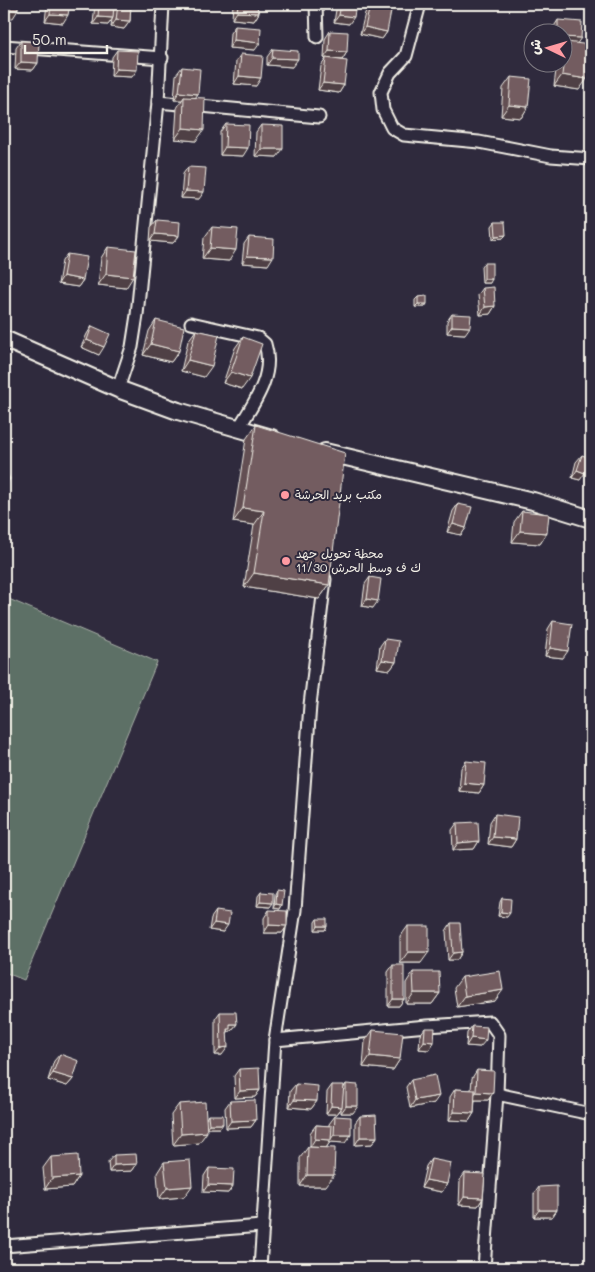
<svg xmlns="http://www.w3.org/2000/svg" width="595" height="1272" font-family="Mali,'Playpen Sans Arabic',sans-serif">
<style>
.green{fill:#5d6f66;stroke:#a8b0a7}
.lines{fill:none;stroke-linecap:round;stroke-linejoin:round}
.street-casing{stroke:#f4f1e8;stroke-width:15}
.secondary-casing{stroke:#f4f1e8;stroke-width:20}
.street{stroke:#2f2a3d;stroke-width:11}
.secondary{stroke:#2f2a3d;stroke-width:16}
.wall{fill:#634f53;stroke:#f4f1e8}
.shaded-wall{fill:#504044;stroke:#f4f1e8}
.building{fill:#735c61;stroke:#f4f1e8}
.poi-dot{fill:#ff9aa2;stroke:#2f2a3d;stroke-width:2}
.labels{text-anchor:middle;stroke-width:4;stroke-linejoin:round;paint-order:stroke}
.poi-label{font-size:12px;fill:#f4f1e8;stroke:#2f2a3d;text-anchor:start}
</style>
<rect width="100%" height="100%" fill="#2f2a3d"/>
<filter id="ink" filterUnits="userSpaceOnUse"><feTurbulence type="fractalNoise" baseFrequency=".02" numOctaves="2"/><feDisplacementMap in="SourceGraphic" scale="10" xChannelSelector="R" yChannelSelector="G"/><feConvolveMatrix kernelMatrix="1 2 1 2 8 2 1 2 1" color-interpolation-filters="sRGB"/></filter>
<g filter="url(#ink)">
<polygon class="green" points="4,597 157,662 24,980 4,972"/>
<g class="lines">
<defs>
<g id="street">
<polyline points="316,4 317,37"/>
<polyline points="420,4 406,56 390,73 381,92 383,110 392,128 404,135 479,142 551,156 591,159"/>
<polyline points="4,46 162,58"/>
<polyline points="158,102 319,117"/>
<path d="M191 323 258 338 265 344C275 375 254 403 238 429"/>
<polyline points="118,389 132,347 137,315 158,102 163,4"/>
<polyline points="275,1040 427,1026 490,1022 499,1035 497,1094"/>
<polyline points="4,1246 262,1226"/>
<polyline points="260,1268 275,1040 295,910 310,705 325,579"/>
<polyline points="484,1268 497,1094 591,1114"/>
</g>
<g id="secondary">
<polyline points="4,339 118,389 178,411 272,438"/>
<polyline points="325,452 533,501 591,519"/>
</g>
</defs>
<use href="#street" class="street-casing"/>
<use href="#secondary" class="secondary-casing"/>
<use href="#street" class="street"/>
<use href="#secondary" class="secondary"/>
</g>
<g class="wall">
<polygon points="47,4 70,4 63,23 45,21"/>
<polygon points="95,4 131,4 130,21 124,29 111,27 112,19 108,25 93,24"/>
<polygon points="233,4 256,4 259,13 254,21 232,19"/>
<polygon points="337,4 356,4 349,24 334,22"/>
<polygon points="370,6 387,32 382,39 360,34 365,13"/>
<polygon points="558,20 577,43 579,90 554,86 557,62 562,62 562,47 565,45 562,32 553,32 553,28"/>
<polygon points="235,26 255,50 229,48 230,33"/>
<polygon points="330,31 347,52 342,60 333,59 344,85 339,93 318,90 321,66 326,59 324,58 325,39"/>
<polygon points="21,41 38,63 33,70 15,69 16,48"/>
<polygon points="273,49 292,67 267,65 267,57"/>
<polygon points="117,50 132,77 111,76 112,57"/>
<polygon points="241,54 256,86 234,84 236,61"/>
<polygon points="182,67 198,94 195,97 196,141 175,139 177,108 182,100 174,100 176,75"/>
<polygon points="511,77 528,107 521,118 501,116 503,88"/>
<polygon points="591,107 591,131 587,130 590,109"/>
<polygon points="226,124 243,156 220,155 220,132"/>
<polygon points="261,125 277,157 255,156 256,132"/>
<polygon points="188,167 199,199 181,198 183,174"/>
<polygon points="157,220 179,236 173,243 150,241 151,227"/>
<polygon points="495,222 506,235 503,238 493,239 492,226"/>
<polygon points="212,227 229,261 202,259 204,238"/>
<polygon points="249,237 268,265 242,263 244,244"/>
<polygon points="108,247 126,288 98,285 101,258"/>
<polygon points="67,254 83,280 78,287 58,284 62,261"/>
<polygon points="484,263 490,283 482,283 481,267"/>
<polygon points="483,288 495,306 490,314 480,315 478,295"/>
<polygon points="418,297 425,307 415,307 415,300"/>
<polygon points="452,314 465,334 447,333 447,321"/>
<polygon points="156,320 179,351 171,362 143,355 149,331"/>
<polygon points="92,326 99,355 81,347 87,334"/>
<polygon points="196,330 204,377 181,371 188,341"/>
<polygon points="243,337 242,389 223,383 235,348"/>
<polygon points="256,425 329,585 319,599 244,587 254,525 233,522 246,439"/>
<polygon points="582,455 580,480 572,478 576,462"/>
<polygon points="458,504 466,528 461,535 447,532 453,511"/>
<polygon points="522,511 547,533 540,544 512,542 514,522"/>
<polygon points="370,577 373,608 362,606 365,584"/>
<polygon points="553,621 563,658 545,656 548,629"/>
<polygon points="385,639 396,662 390,670 377,668 380,646"/>
<polygon points="591,683 591,717 588,716 588,687"/>
<polygon points="466,761 484,785 479,793 459,791 461,768"/>
<polygon points="495,814 516,839 511,847 488,844 490,822"/>
<polygon points="457,823 479,841 474,849 453,850 452,830"/>
<polygon points="277,890 282,905 280,909 274,908 275,894"/>
<polygon points="261,892 270,907 257,906 258,896"/>
<polygon points="502,898 507,917 498,916 500,902"/>
<polygon points="269,910 282,933 264,933 264,918"/>
<polygon points="216,911 223,932 209,930 211,918"/>
<polygon points="317,919 327,926 325,930 315,930 315,922"/>
<polygon points="451,923 462,952 457,960 448,960 446,931"/>
<polygon points="408,926 421,963 400,963 400,937"/>
<polygon points="393,965 404,999 399,1006 388,1006 388,972"/>
<polygon points="413,972 440,993 432,1004 406,1004 406,983"/>
<polygon points="462,977 495,1001 457,1007 454,988"/>
<polygon points="220,1012 237,1024 231,1031 229,1031 227,1033 222,1055 215,1055 215,1019"/>
<polygon points="472,1026 480,1047 466,1046 467,1033"/>
<polygon points="425,1028 434,1042 429,1050 419,1049 420,1035"/>
<polygon points="373,1030 400,1059 393,1070 363,1067 365,1041"/>
<polygon points="60,1054 73,1079 67,1086 48,1080 54,1061"/>
<polygon points="239,1069 260,1090 255,1097 235,1098 234,1076"/>
<polygon points="477,1070 488,1100 475,1100 474,1113 469,1121 449,1120 450,1097 455,1089 471,1090 472,1078"/>
<polygon points="411,1080 434,1103 410,1108 406,1087"/>
<polygon points="296,1084 317,1101 311,1109 289,1107 290,1091"/>
<polygon points="346,1084 353,1113 341,1113 341,1109 337,1114 326,1114 327,1092 332,1085 343,1089"/>
<polygon points="230,1101 256,1120 251,1127 226,1128 225,1108"/>
<polygon points="179,1104 206,1119 208,1115 220,1128 207,1128 199,1143 173,1145 171,1115"/>
<polygon points="335,1116 345,1143 330,1142 326,1148 310,1147 310,1133 316,1125 329,1126 329,1124"/>
<polygon points="360,1116 377,1137 372,1144 355,1145 355,1123"/>
<polygon points="308,1147 326,1186 300,1186 300,1158"/>
<polygon points="114,1155 137,1164 132,1171 109,1172 108,1162"/>
<polygon points="591,1156 591,1180 590,1180 590,1157"/>
<polygon points="51,1157 79,1176 72,1187 45,1189 43,1168"/>
<polygon points="431,1159 447,1184 442,1192 421,1188 426,1166"/>
<polygon points="164,1162 184,1197 159,1199 157,1173"/>
<polygon points="209,1168 233,1186 228,1193 203,1192 204,1176"/>
<polygon points="465,1173 483,1198 478,1206 459,1205 460,1180"/>
<polygon points="539,1187 557,1210 552,1217 534,1217 534,1194"/>
</g>
<g class="shaded-wall">
<polygon points="4,9 18,10 13,18 4,17"/>
<polygon points="237,12 259,13 254,21 232,19"/>
<polygon points="50,14 68,15 63,23 45,21"/>
<polygon points="339,15 354,17 349,24 334,22"/>
<polygon points="98,17 113,18 108,25 93,24"/>
<polygon points="116,20 130,21 124,29 111,27"/>
<polygon points="365,27 387,32 382,39 360,34"/>
<polygon points="562,37 581,38 576,45 566,42 565,45 562,44"/>
<polygon points="234,40 260,43 255,50 229,48"/>
<polygon points="329,51 347,52 342,60 324,58"/>
<polygon points="272,58 298,59 292,67 267,65"/>
<polygon points="21,62 38,63 33,70 15,69"/>
<polygon points="116,69 137,70 132,77 111,76"/>
<polygon points="562,75 587,79 579,90 554,86"/>
<polygon points="239,76 261,78 256,86 234,84"/>
<polygon points="323,83 344,85 339,93 318,90"/>
<polygon points="179,92 198,94 193,101 184,97 182,100 174,100"/>
<polygon points="509,105 528,107 521,118 501,116"/>
<polygon points="591,124 591,131 587,130"/>
<polygon points="183,128 204,130 196,141 175,139"/>
<polygon points="225,147 248,148 243,156 220,155"/>
<polygon points="261,149 283,149 277,157 255,156"/>
<polygon points="186,191 204,192 199,199 181,198"/>
<polygon points="155,234 179,236 173,243 150,241"/>
<polygon points="506,235 503,238 493,239 496,236"/>
<polygon points="210,248 236,250 229,261 202,259"/>
<polygon points="247,256 273,257 268,265 242,263"/>
<polygon points="106,274 133,277 126,288 98,285"/>
<polygon points="63,276 83,280 78,287 58,284"/>
<polygon points="484,279 492,279 490,283 482,283"/>
<polygon points="418,304 427,304 425,307 415,307"/>
<polygon points="495,306 490,314 480,315 485,307"/>
<polygon points="452,326 470,327 465,334 447,333"/>
<polygon points="87,340 104,347 99,355 81,347"/>
<polygon points="151,344 179,351 171,362 143,355"/>
<polygon points="188,360 212,366 204,377 181,371"/>
<polygon points="231,372 250,378 242,389 223,383"/>
<polygon points="577,470 585,473 580,480 572,478"/>
<polygon points="10,479 4,489 4,480"/>
<polygon points="243,508 264,511 254,525 233,522"/>
<polygon points="453,524 466,528 461,535 447,532"/>
<polygon points="520,531 547,533 540,544 512,542"/>
<polygon points="254,573 329,585 319,599 244,587"/>
<polygon points="367,599 378,601 373,608 362,606"/>
<polygon points="550,648 568,651 563,658 545,656"/>
<polygon points="382,660 396,662 390,670 377,668"/>
<polygon points="464,783 484,785 479,793 459,791"/>
<polygon points="493,837 516,839 511,847 488,844"/>
<polygon points="479,841 474,849 453,850 458,843"/>
<polygon points="260,902 273,903 270,907 257,906"/>
<polygon points="276,904 282,905 280,909 274,908"/>
<polygon points="501,912 510,913 507,917 498,916"/>
<polygon points="214,923 228,925 223,932 209,930"/>
<polygon points="269,925 287,926 282,933 264,933"/>
<polygon points="318,926 327,926 325,930 315,930"/>
<polygon points="408,952 429,952 421,963 400,963"/>
<polygon points="462,952 457,960 448,960 453,953"/>
<polygon points="503,990 495,1001 457,1007 465,996"/>
<polygon points="414,993 440,993 432,1004 406,1004"/>
<polygon points="393,999 404,999 399,1006 388,1006"/>
<polygon points="230,1024 237,1024 231,1031 229,1031 225,1036"/>
<polygon points="471,1038 486,1040 480,1047 466,1046"/>
<polygon points="424,1041 434,1042 429,1050 419,1049"/>
<polygon points="228,1047 222,1055 215,1055 221,1048"/>
<polygon points="370,1056 400,1059 393,1070 363,1067"/>
<polygon points="53,1073 73,1079 67,1086 48,1080"/>
<polygon points="260,1090 255,1097 235,1098 240,1091"/>
<polygon points="476,1092 493,1093 488,1100 471,1100"/>
<polygon points="439,1096 434,1103 410,1108 415,1100"/>
<polygon points="294,1100 317,1101 311,1109 289,1107"/>
<polygon points="331,1106 342,1107 337,1114 326,1114"/>
<polygon points="346,1106 358,1106 353,1113 341,1113"/>
<polygon points="454,1112 474,1113 469,1121 449,1120"/>
<polygon points="256,1120 251,1127 226,1128 231,1121"/>
<polygon points="209,1124 223,1124 220,1128 206,1128"/>
<polygon points="207,1132 199,1143 173,1145 181,1134"/>
<polygon points="334,1135 351,1135 345,1143 330,1142 326,1148 310,1147 315,1139 330,1140"/>
<polygon points="360,1137 377,1137 372,1144 355,1145"/>
<polygon points="137,1164 132,1171 109,1172 114,1165"/>
<polygon points="307,1175 334,1175 326,1186 300,1186"/>
<polygon points="79,1176 72,1187 45,1189 52,1178"/>
<polygon points="426,1180 447,1184 442,1192 421,1188"/>
<polygon points="208,1185 233,1186 228,1193 203,1192"/>
<polygon points="192,1186 184,1197 159,1199 167,1188"/>
<polygon points="464,1197 483,1198 478,1206 459,1205"/>
<polygon points="539,1210 557,1210 552,1217 534,1217"/>
</g>
<g class="building">
<polygon points="4,4 18,4 18,10 4,9"/>
<polygon points="51,4 70,4 68,15 50,14"/>
<polygon points="99,4 114,4 113,18 98,17"/>
<polygon points="118,4 131,4 130,21 116,20"/>
<polygon points="238,4 256,4 259,13 237,12"/>
<polygon points="341,4 356,4 354,17 339,15"/>
<polygon points="370,6 391,11 387,32 365,27"/>
<polygon points="558,20 582,22 581,38 562,37 562,32 558,32"/>
<polygon points="235,26 261,28 260,43 234,40"/>
<polygon points="330,31 348,32 347,52 329,51"/>
<polygon points="21,41 39,42 38,63 21,62"/>
<polygon points="566,42 591,45 587,79 562,75"/>
<polygon points="273,49 298,51 298,59 272,58"/>
<polygon points="117,50 138,51 137,70 116,69"/>
<polygon points="241,54 263,56 261,78 239,76"/>
<polygon points="326,58 347,61 344,85 323,83"/>
<polygon points="182,67 200,69 198,94 179,92"/>
<polygon points="511,77 531,79 528,107 509,105"/>
<polygon points="184,97 205,98 204,130 183,128"/>
<polygon points="226,124 249,125 248,148 225,147"/>
<polygon points="261,125 283,126 283,149 261,149"/>
<polygon points="188,167 206,168 204,192 186,191"/>
<polygon points="157,220 180,222 179,236 155,234"/>
<polygon points="495,222 505,222 506,235 496,236"/>
<polygon points="212,227 238,229 236,250 210,248"/>
<polygon points="249,237 274,239 273,257 247,256"/>
<polygon points="108,247 136,250 133,277 106,274"/>
<polygon points="67,254 87,257 83,280 63,276"/>
<rect x="484" y="263" width="8" height="16"/>
<polygon points="494,287 495,306 485,307 483,288"/>
<polygon points="427,296 427,304 418,304 418,297"/>
<polygon points="452,314 471,315 470,327 452,326"/>
<polygon points="156,320 184,327 179,351 151,344"/>
<polygon points="92,326 110,334 104,347 87,340"/>
<polygon points="196,330 219,335 212,366 188,360"/>
<polygon points="243,337 262,344 250,378 231,372"/>
<polygon points="256,425 345,453 329,585 254,573 264,511 243,508"/>
<polygon points="582,455 590,458 585,473 577,470"/>
<polygon points="4,466 10,479 4,480"/>
<polygon points="458,504 472,507 466,528 453,524"/>
<polygon points="522,511 549,514 547,533 520,531"/>
<polygon points="370,577 381,579 378,601 367,599"/>
<polygon points="553,621 572,624 568,651 550,648"/>
<polygon points="385,639 399,641 396,662 382,660"/>
<polygon points="466,761 486,763 484,785 464,783"/>
<polygon points="495,814 518,817 516,839 493,837"/>
<polygon points="478,822 479,841 458,843 457,823"/>
<polygon points="277,890 284,891 282,905 276,904"/>
<polygon points="261,892 273,893 273,903 260,902"/>
<polygon points="502,898 511,899 510,913 501,912"/>
<polygon points="269,910 287,911 287,926 269,925"/>
<polygon points="216,911 230,913 228,925 214,923"/>
<polygon points="317,919 327,919 327,926 318,926"/>
<polygon points="451,923 460,923 462,952 453,953"/>
<rect x="408" y="926" width="21" height="26"/>
<rect x="393" y="965" width="11" height="34"/>
<polygon points="500,971 503,990 465,996 462,977"/>
<polygon points="413,972 439,972 440,993 414,993"/>
<polygon points="220,1012 236,1012 237,1024 230,1024 230,1029 227,1029 228,1047 221,1048"/>
<polygon points="472,1026 487,1027 486,1040 471,1038"/>
<polygon points="425,1028 435,1028 434,1042 424,1041"/>
<polygon points="373,1030 403,1033 400,1059 370,1056"/>
<polygon points="60,1054 79,1061 73,1079 53,1073"/>
<polygon points="259,1068 260,1090 240,1091 239,1069"/>
<polygon points="477,1070 494,1071 493,1093 476,1092"/>
<polygon points="435,1075 439,1096 415,1100 411,1080"/>
<polygon points="296,1084 318,1086 317,1101 294,1100"/>
<polygon points="346,1084 358,1085 358,1106 346,1106"/>
<polygon points="332,1085 344,1085 342,1107 331,1106"/>
<polygon points="455,1089 475,1090 474,1113 454,1112"/>
<polygon points="255,1100 256,1120 231,1121 230,1101"/>
<polygon points="205,1102 207,1132 181,1134 179,1104"/>
<polygon points="208,1115 223,1115 223,1124 209,1124"/>
<polygon points="376,1115 377,1137 360,1137 360,1116"/>
<polygon points="335,1116 351,1117 351,1135 334,1135"/>
<polygon points="316,1125 332,1126 331,1140 315,1139"/>
<polygon points="308,1147 335,1148 334,1175 307,1175"/>
<polygon points="136,1154 137,1164 114,1165 114,1155"/>
<polygon points="78,1155 79,1176 52,1178 51,1157"/>
<polygon points="431,1159 451,1163 447,1184 426,1180"/>
<polygon points="190,1160 192,1186 167,1188 164,1162"/>
<polygon points="209,1168 234,1169 233,1186 208,1185"/>
<polygon points="465,1173 485,1174 483,1198 464,1197"/>
<polygon points="557,1186 557,1210 539,1210 539,1187"/>
</g>
</g>
<g class="poi-dot">
<circle cx="285" cy="495" r="5"/>
<circle cx="286" cy="561" r="5"/>
</g>
<g class="labels">
<g class="poi-label">
<text x="295" y="499">مكتب بريد الحرشة</text>
<text x="296" y="558">محطة تحويل جهد<tspan x="296" dy="14">11/30 ك ف وسط الحرش</tspan></text>
</g>
</g>
<rect width="595" height="1272" fill="none" stroke="#2f2a3d" stroke-width="20"/>
<rect x="10" y="10" width="575" height="1252" fill="none" stroke="#f4f1e8" stroke-width="2" filter="url(#ink)"/>
<g transform="translate(548 48) rotate(275)"><circle r="24" fill="#2f2a3d" stroke="#7e7a81"/>
<path d="M0-4L9 19L0 12L-9 19Z" fill="#ff9aa2"/>
<text y="-8" font-size="14" font-weight="bold" text-anchor="middle" fill="#f4f1e8">ش</text>
</g>
<path d="M25 45v8h82v-8" fill="none" stroke="#f4f1e8" stroke-width="2.5"/>
<text x="32" y="45" font-size="15" fill="#f4f1e8" stroke="#2f2a3d" stroke-width="4" paint-order="stroke">50 m</text>
</svg>
